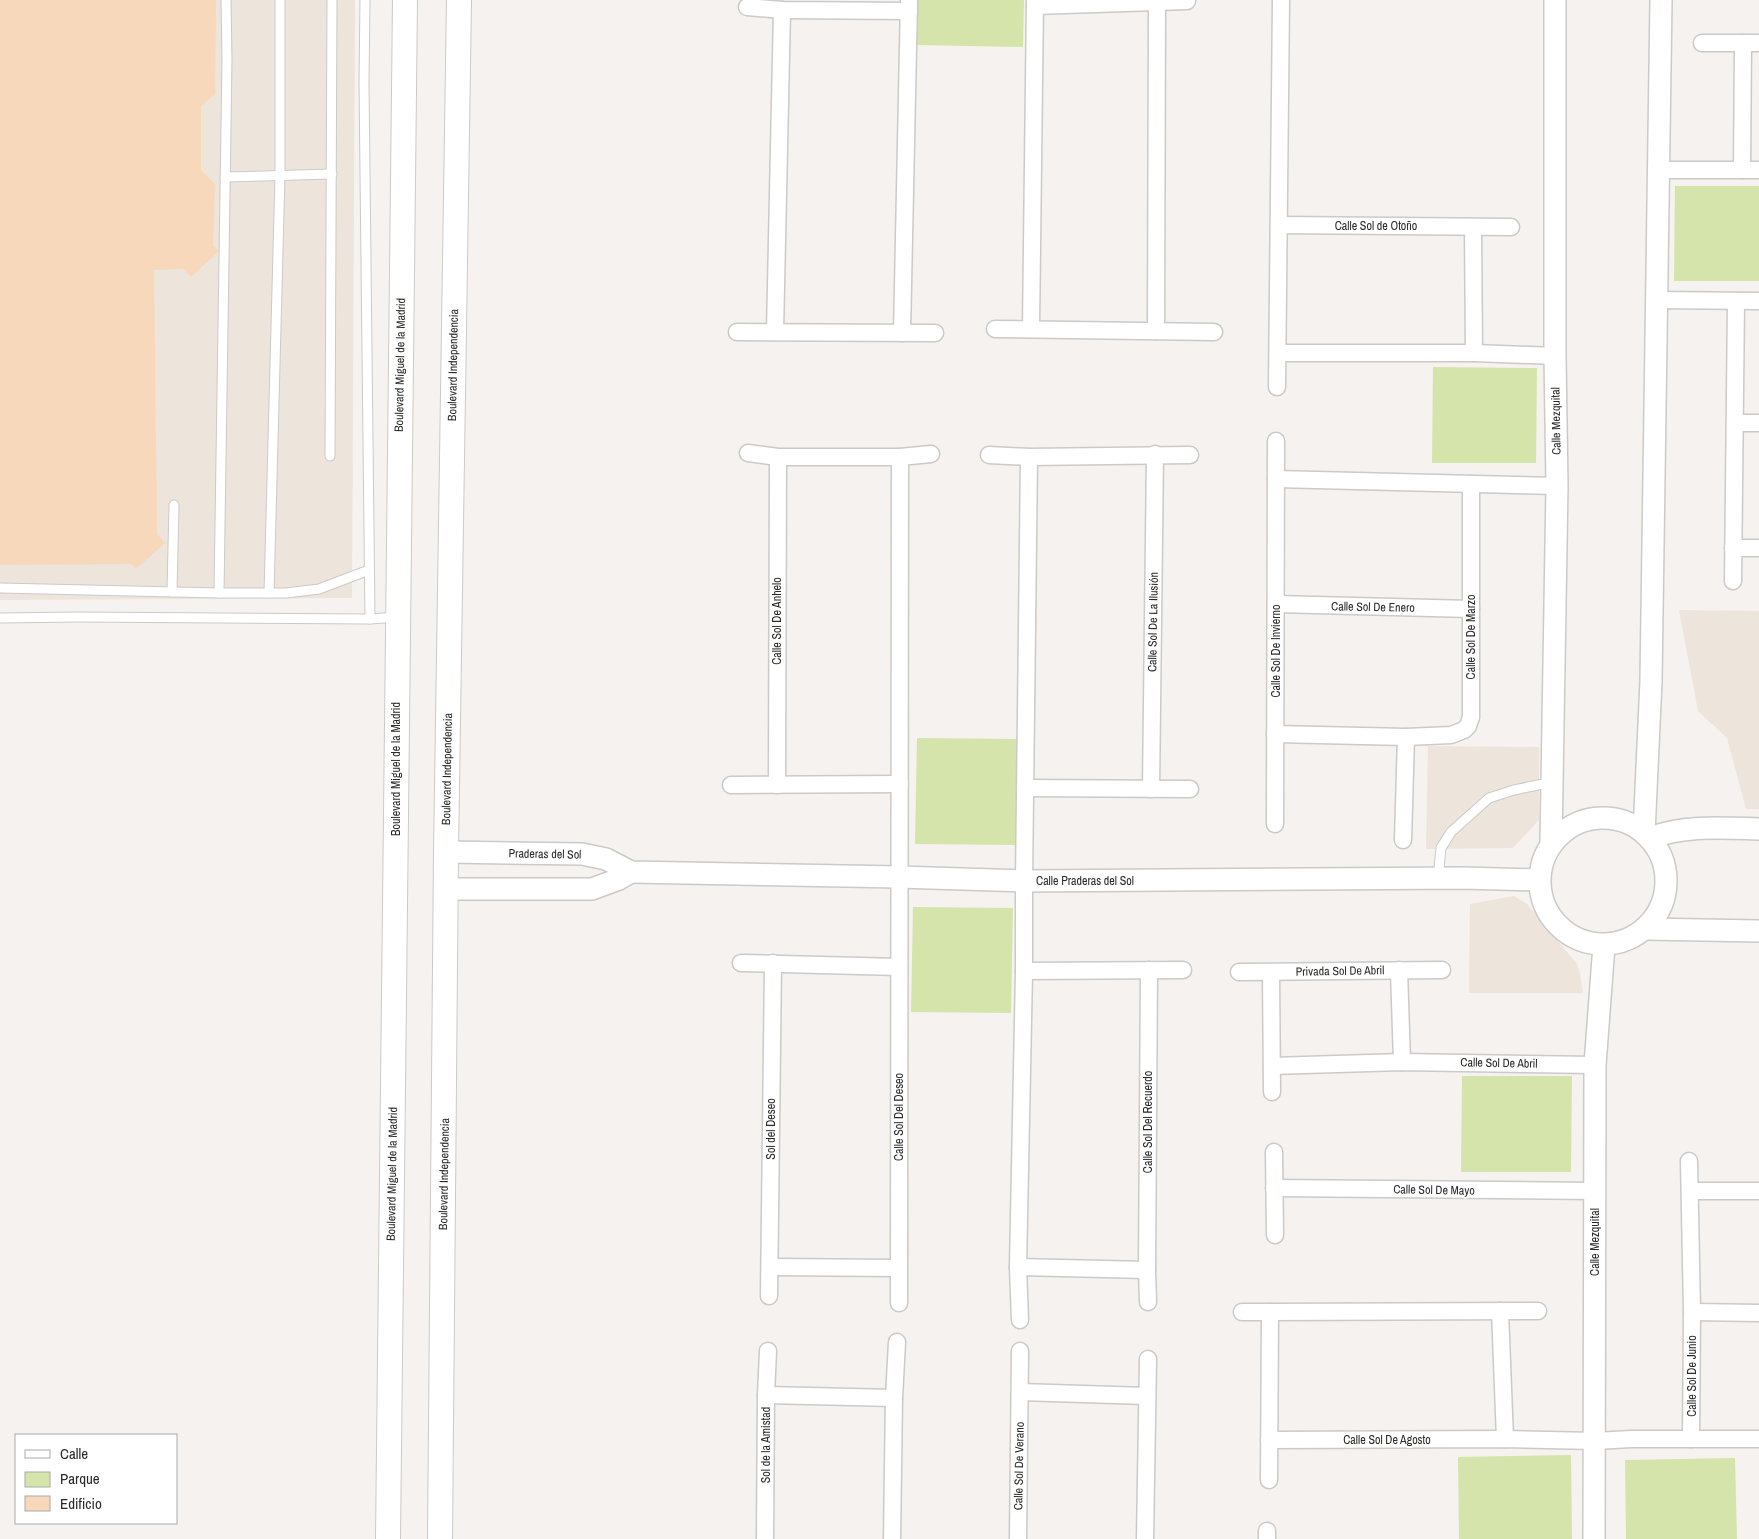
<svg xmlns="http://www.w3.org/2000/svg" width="1759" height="1539" font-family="'Archivo Narrow',sans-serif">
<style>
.built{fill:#ede4dc}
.green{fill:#d5e4aa}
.building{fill:#f7d8ba}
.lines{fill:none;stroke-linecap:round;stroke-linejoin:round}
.service-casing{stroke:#cccac7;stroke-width:11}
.minor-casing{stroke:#cccac7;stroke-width:19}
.tertiary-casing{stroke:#cccac7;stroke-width:24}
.secondary-casing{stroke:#cccac7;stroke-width:26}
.service{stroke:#fff;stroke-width:9}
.minor{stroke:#fff;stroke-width:16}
.tertiary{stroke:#fff;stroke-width:21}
.secondary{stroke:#fff;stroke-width:24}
.labels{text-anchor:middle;stroke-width:4;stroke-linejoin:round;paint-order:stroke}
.street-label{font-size:12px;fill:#2a2928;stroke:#fff}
</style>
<rect width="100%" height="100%" fill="#f5f2ef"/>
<g class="built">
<polygon points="0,0 355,0 352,598 0,600"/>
<polygon points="1679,610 1759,611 1759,809 1746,809 1727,738 1698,711"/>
<polygon points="1428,746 1539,747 1539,820 1513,848 1426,849"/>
<polygon points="1514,896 1527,904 1577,964 1580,973 1583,993 1469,993 1470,904"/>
</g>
<g class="green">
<polygon points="918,0 1024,0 1023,47 917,45"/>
<polygon points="1675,186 1759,186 1759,281 1674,281"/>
<polygon points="1433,367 1537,368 1536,463 1432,463"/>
<polygon points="917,738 1017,739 1016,845 915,844"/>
<polygon points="913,907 1013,908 1011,1013 911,1012"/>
<polygon points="1462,1076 1572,1076 1571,1172 1461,1172"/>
<polygon points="1571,1455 1572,1539 1459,1539 1458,1457"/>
<polygon points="1735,1458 1737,1539 1626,1539 1625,1460"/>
</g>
<polygon class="building" points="0,0 216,0 215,94 201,106 201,170 215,184 213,245 219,251 191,277 184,269 154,270 157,534 165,543 136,569 131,564 0,565"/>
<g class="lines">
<defs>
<g id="service">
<polyline points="365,0 364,83 370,619"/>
<polyline points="225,177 332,174"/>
<polyline points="330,456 332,0"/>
<polyline points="0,588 219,593 286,593 319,589 369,570"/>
<polyline points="172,592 174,505"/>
<polyline points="219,593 227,59 226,0"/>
<polyline points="269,593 280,175 280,0"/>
<polyline points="0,618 78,617 370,619 397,617"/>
<polyline points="1438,878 1441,848 1451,832 1489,798 1514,790 1552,782"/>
</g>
<g id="minor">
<polyline points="1035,6 1187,1"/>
<polyline points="747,7 782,10 909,11"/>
<polyline points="1702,43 1759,43"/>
<polyline points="1658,170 1759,170"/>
<polyline points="1742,170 1743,43"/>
<polyline points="1279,225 1511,227"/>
<polyline points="1473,227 1474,353"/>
<polyline points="1656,300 1759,301"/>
<polyline points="995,329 1214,332"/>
<polyline points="1031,329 1035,0"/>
<polyline points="1156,331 1157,2"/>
<polyline points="737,332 935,333"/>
<polyline points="775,332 782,10"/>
<polyline points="902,333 909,0"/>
<polyline points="1278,353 1474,353 1555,356"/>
<polyline points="1277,387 1281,0"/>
<polyline points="1735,423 1759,423"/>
<polyline points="748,453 778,457 900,457 931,454"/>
<polyline points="989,455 1029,457 1190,455"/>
<polyline points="1276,479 1557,486"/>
<polyline points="1733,548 1759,548"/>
<polyline points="1733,581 1736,301"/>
<polyline points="1276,604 1471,609"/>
<polyline points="1275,734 1406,737 1451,735 1464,730 1468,726 1471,717 1471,484"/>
<polyline points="731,785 900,784"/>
<polyline points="777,785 778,457"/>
<polyline points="1025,788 1190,789"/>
<polyline points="1151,789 1155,454"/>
<polyline points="1275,824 1276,441"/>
<polyline points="1403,840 1406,737"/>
<polyline points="741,963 899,967"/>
<polyline points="1399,970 1402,1062"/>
<polyline points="1024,971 1183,970"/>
<polyline points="1239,972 1442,970"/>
<polyline points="1271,972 1272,1092"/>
<polyline points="1272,1066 1402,1062 1595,1065"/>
<polyline points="1274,1152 1275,1235"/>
<polyline points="1689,1161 1692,1312 1691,1439"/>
<polyline points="1274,1188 1595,1191"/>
<polyline points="1690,1191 1759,1191"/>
<polyline points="770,1267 898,1268"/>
<polyline points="1018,1267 1147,1270"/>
<polyline points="769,1296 773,963"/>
<polyline points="1148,1302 1147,1270 1149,970"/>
<polyline points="899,1303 900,457"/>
<polyline points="1500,1311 1505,1439"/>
<polyline points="1242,1312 1538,1311"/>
<polyline points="1692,1312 1759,1313"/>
<polyline points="1020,1320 1018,1267 1024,971 1024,881 1029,457"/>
<polyline points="1020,1392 1146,1396"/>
<polyline points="766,1395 894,1398"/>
<polyline points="1269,1440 1505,1439 1595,1441 1631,1439 1759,1439"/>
<polyline points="1269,1480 1270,1312"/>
<polyline points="1267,1531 1267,1539"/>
<polyline points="765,1539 766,1395 768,1351"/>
<polyline points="892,1539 894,1398 897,1342"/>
<polyline points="1018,1539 1020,1351"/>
<polyline points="1145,1539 1148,1359"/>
</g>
<g id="tertiary">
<circle cx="1603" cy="881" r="63"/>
<polyline points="1644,833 1651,681 1661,0"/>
<path d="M1650 838C1685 825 1722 828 1759 829"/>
<polyline points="1551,843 1557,486 1555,356 1555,0"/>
<polyline points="446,852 582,854 606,859 631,872 899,877 1024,881 1463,878 1539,880"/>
<polyline points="447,889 592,889 619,879 631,872"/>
<polyline points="1645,929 1759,931"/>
<polyline points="1594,1539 1595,1065 1604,945"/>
</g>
<g id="secondary">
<polyline points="388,1539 405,0"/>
<polyline points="440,1539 446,852 459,0"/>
</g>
</defs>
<use href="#service" class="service-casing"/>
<use href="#minor" class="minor-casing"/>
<use href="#tertiary" class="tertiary-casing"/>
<use href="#secondary" class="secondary-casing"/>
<use href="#service" class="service"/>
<use href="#minor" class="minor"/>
<use href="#tertiary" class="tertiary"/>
<use href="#secondary" class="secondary"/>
</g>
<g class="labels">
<g class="street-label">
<text x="1376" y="230">Calle Sol de Otoño</text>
<text transform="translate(400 365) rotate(-89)" y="4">Boulevard Miguel de la Madrid</text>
<text transform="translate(453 365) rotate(-89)" y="4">Boulevard Independencia</text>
<text transform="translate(1556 421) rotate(-91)" y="4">Calle Mezquital</text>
<text transform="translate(1373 607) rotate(1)" y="4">Calle Sol De Enero</text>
<text transform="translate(777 621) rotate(-90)" y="4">Calle Sol De Anhelo</text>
<text transform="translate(1153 622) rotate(-89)" y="4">Calle Sol De La Ilusión</text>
<text transform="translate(1471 637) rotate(-90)" y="4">Calle Sol De Marzo</text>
<text transform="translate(1276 651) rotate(-90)" y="4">Calle Sol De Invierno</text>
<text transform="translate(396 769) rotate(-90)" y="4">Boulevard Miguel de la Madrid</text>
<text transform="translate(447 769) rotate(-89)" y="4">Boulevard Independencia</text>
<text transform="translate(545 854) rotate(1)" y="4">Praderas del Sol</text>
<text x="1085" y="885">Calle Praderas del Sol</text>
<text transform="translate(1340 971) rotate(-1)" y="4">Privada Sol De Abril</text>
<text transform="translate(1499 1063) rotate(1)" y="4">Calle Sol De Abril</text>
<text transform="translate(899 1117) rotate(-90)" y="4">Calle Sol Del Deseo</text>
<text transform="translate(1148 1122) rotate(-90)" y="4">Calle Sol Del Recuerdo</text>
<text transform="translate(771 1129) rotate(-90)" y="4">Sol del Deseo</text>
<text transform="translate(392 1174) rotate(-89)" y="4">Boulevard Miguel de la Madrid</text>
<text transform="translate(444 1174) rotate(-89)" y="4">Boulevard Independencia</text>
<text transform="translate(1434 1190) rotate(1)" y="4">Calle Sol De Mayo</text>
<text transform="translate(1595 1242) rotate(-90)" y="4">Calle Mezquital</text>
<text transform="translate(1692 1376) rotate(-90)" y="4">Calle Sol De Junio</text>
<text x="1387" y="1444">Calle Sol De Agosto</text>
<text transform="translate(766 1445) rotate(-90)" y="4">Sol de la Amistad</text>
<text transform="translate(1019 1466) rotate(-89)" y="4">Calle Sol De Verano</text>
</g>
</g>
<rect x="15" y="1434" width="162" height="90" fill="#ffffff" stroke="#aaa9a9"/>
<rect x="25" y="1450" width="25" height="8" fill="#ffffff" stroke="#aaa9a9"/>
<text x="60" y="1459" font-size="15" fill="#2a2928">Calle</text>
<rect x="25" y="1472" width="25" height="15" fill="#d5e4aa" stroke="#aaa9a9"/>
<text x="60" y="1484" font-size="15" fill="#2a2928">Parque</text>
<rect x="25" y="1496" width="25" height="15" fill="#f7d8ba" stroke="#aaa9a9"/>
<text x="60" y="1509" font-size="15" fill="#2a2928">Edificio</text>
</svg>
